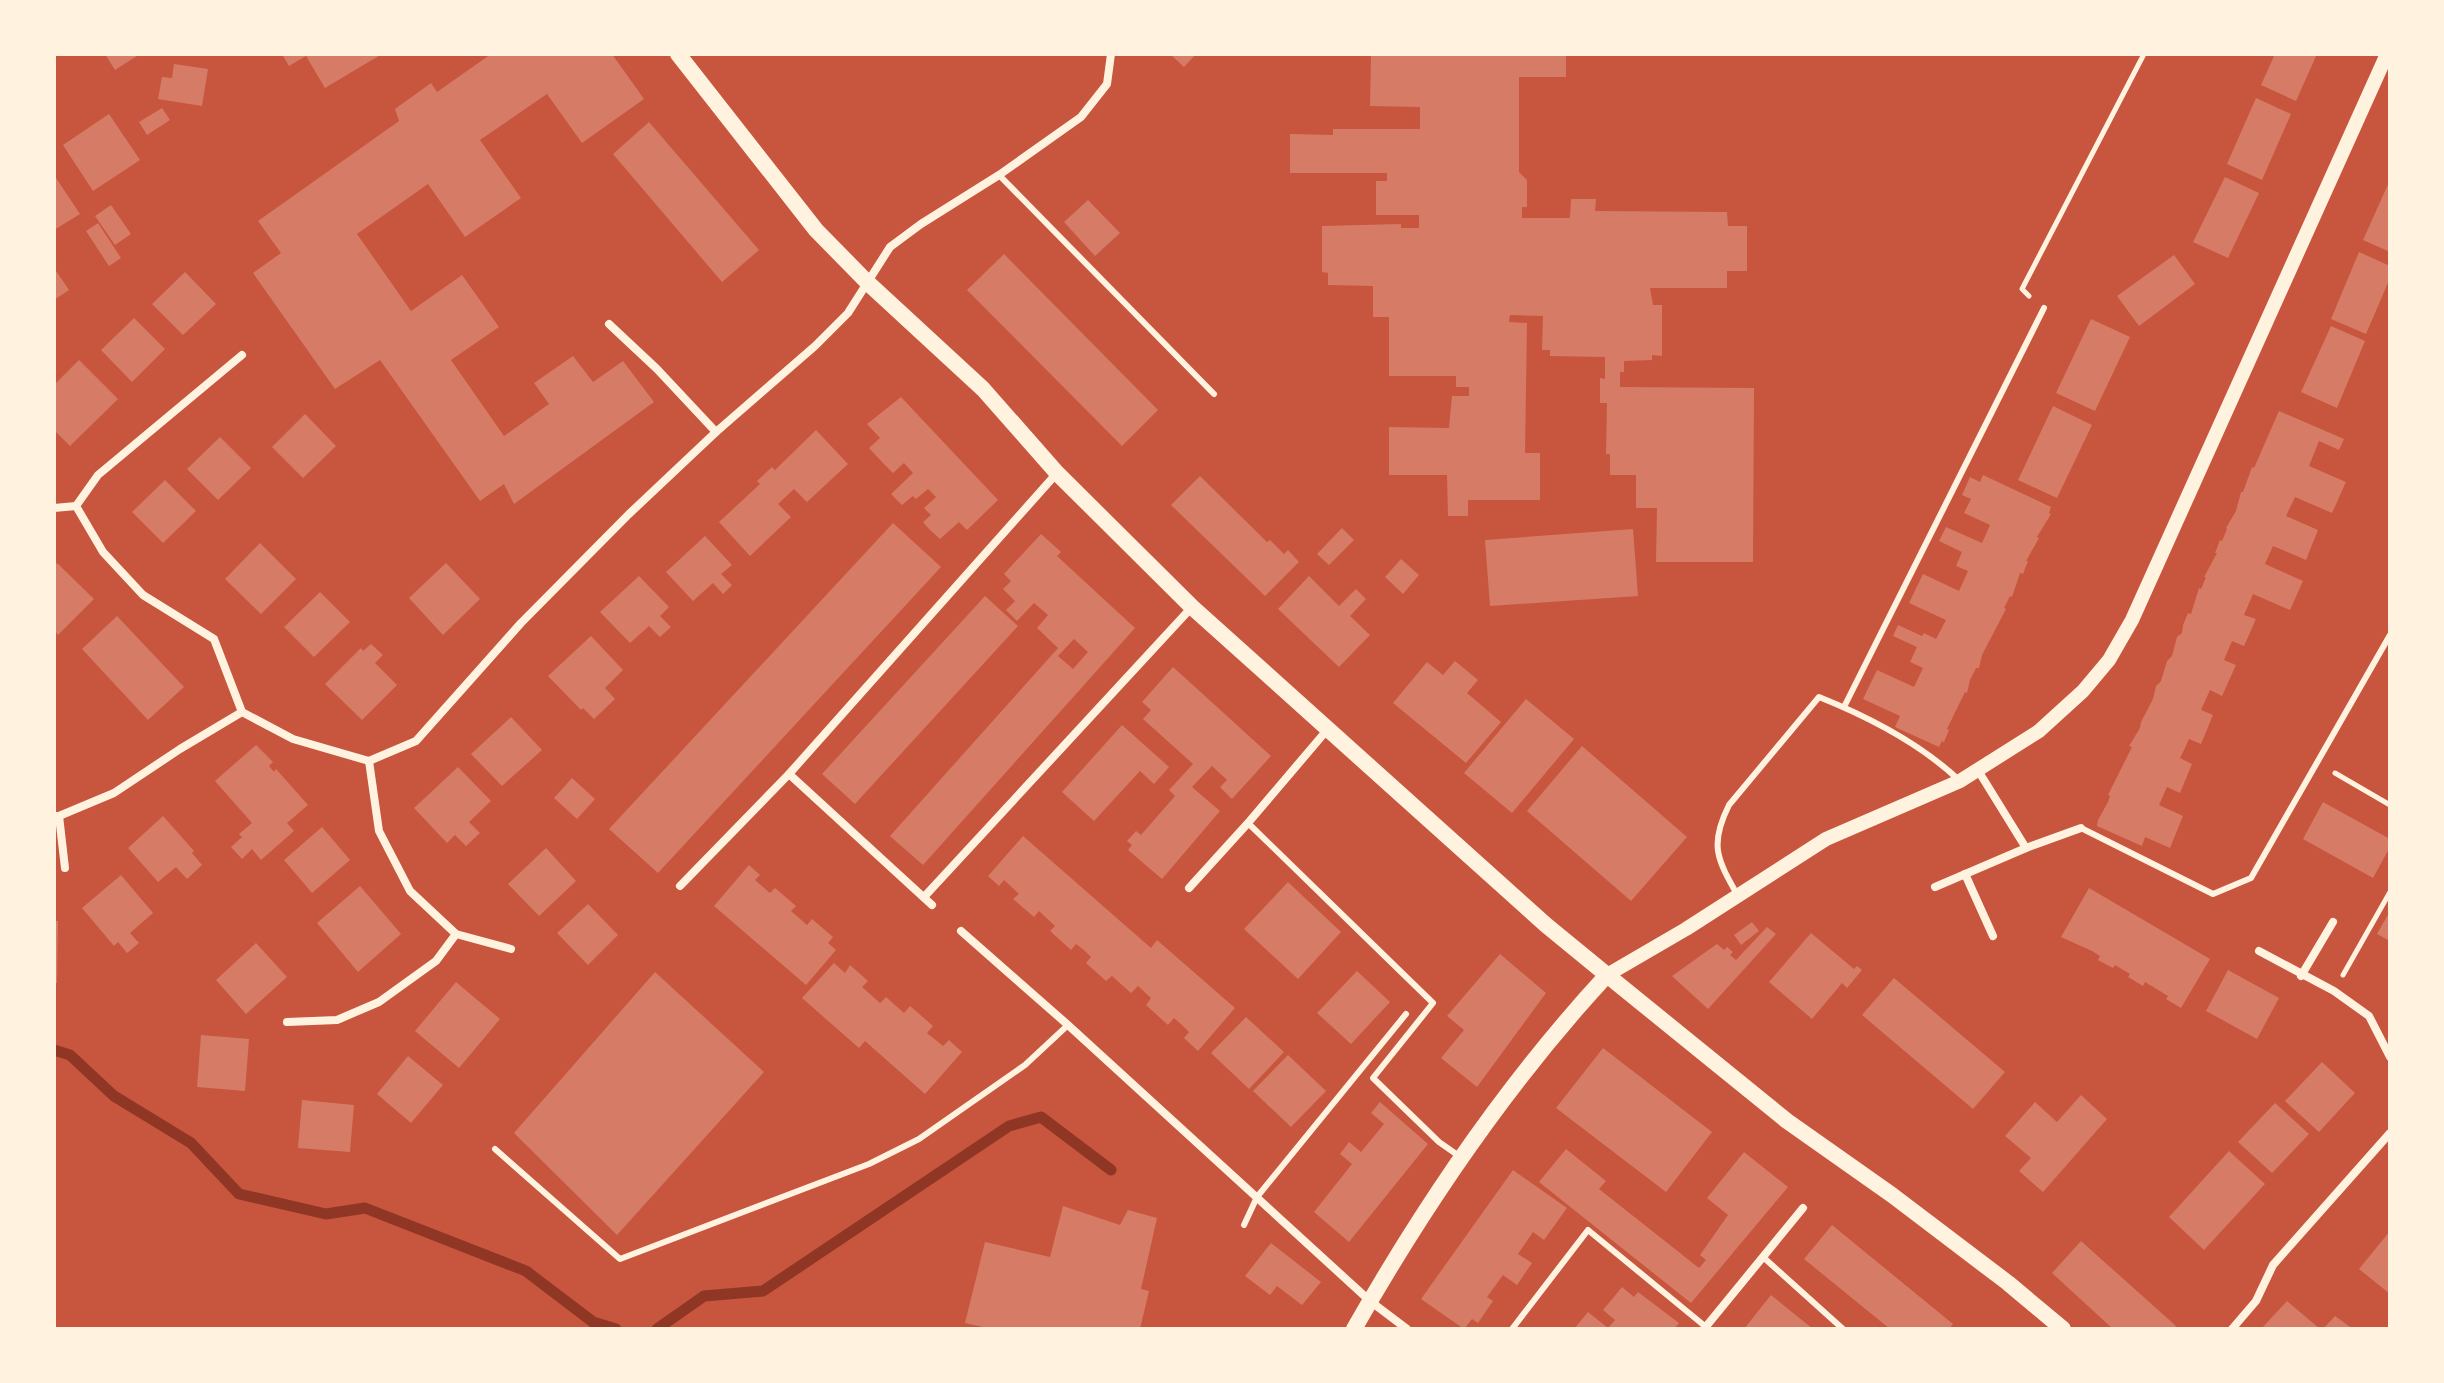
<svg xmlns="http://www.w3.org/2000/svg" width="2444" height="1383" font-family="'Source Sans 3',sans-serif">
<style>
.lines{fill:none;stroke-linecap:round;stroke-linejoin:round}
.stream{stroke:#8f3625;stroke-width:11}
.building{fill:#d67c66;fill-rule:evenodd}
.path{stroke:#fff3e0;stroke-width:5}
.service{stroke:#fff3e0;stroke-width:6}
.minor{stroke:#fff3e0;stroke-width:8}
.tertiary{stroke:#fff3e0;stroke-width:14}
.secondary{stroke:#fff3e0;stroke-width:16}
</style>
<rect width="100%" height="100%" fill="#c8553d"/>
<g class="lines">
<g class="stream">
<polyline points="54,1050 70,1055 114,1096 191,1143 239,1194 326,1214 365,1208 526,1271 593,1322 616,1329"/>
<polyline points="657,1329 704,1296 763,1291 1009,1126 1041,1117 1111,1170"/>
</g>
</g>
<g class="building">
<polygon points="105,54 140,54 115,70"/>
<polygon points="282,54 382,54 325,88 306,56 289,66"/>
<polygon points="491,54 612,54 644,99 582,143 547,94 480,140 521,198 465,237 428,184 357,234 411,311 462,275 499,327 451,360 504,436 549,404 534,383 573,356 593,382 623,361 654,402 514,504 504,484 480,501 380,360 335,389 253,273 281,253 258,221 399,121 395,109 431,83 437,92"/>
<polygon points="1170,54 1196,54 1184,67"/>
<polygon points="1371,54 1566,54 1566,77 1519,77 1519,172 1527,180 1527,207 1522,207 1522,218 1570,218 1571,199 1596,199 1595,211 1727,212 1728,226 1747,226 1747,271 1727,271 1727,288 1650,288 1653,305 1662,305 1662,356 1652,355 1652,360 1624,361 1624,372 1620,372 1620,387 1754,388 1753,562 1656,562 1657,508 1636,508 1636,475 1610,475 1610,454 1606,454 1607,403 1600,403 1600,378 1605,379 1605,357 1550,356 1550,350 1542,350 1543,316 1510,315 1509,322 1527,323 1525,453 1540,453 1540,500 1468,500 1468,516 1448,516 1447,475 1389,475 1389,427 1449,428 1452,396 1469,396 1469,387 1456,387 1456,376 1389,376 1389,317 1373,317 1373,286 1328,285 1328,273 1322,272 1322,226 1401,224 1401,228 1419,228 1419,215 1376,215 1376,181 1387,181 1387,173 1290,173 1290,134 1333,135 1333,129 1420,129 1420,107 1370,106"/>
<polygon points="2275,54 2317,54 2296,101 2261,85"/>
<polygon points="174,64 208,69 202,106 158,99 162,77 172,78"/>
<polygon points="2256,98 2291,114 2262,180 2227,164"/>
<polygon points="162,108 170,120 147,135 139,122"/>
<polygon points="109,114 140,160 93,191 63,145"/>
<polygon points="649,122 759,250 722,282 613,154"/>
<polygon points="54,175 80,214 54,230"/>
<polygon points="2225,177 2259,193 2228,258 2193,242"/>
<polygon points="2390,180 2390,252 2363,240"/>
<polygon points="1088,200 1120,233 1095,256 1064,222"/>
<polygon points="111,205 131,234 115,245 95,216"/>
<polygon points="98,223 121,258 109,266 86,231"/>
<polygon points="2359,252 2390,266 2390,278 2366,334 2331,319"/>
<polygon points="1004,254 1158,410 1122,446 967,290"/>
<polygon points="2174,255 2195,284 2139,326 2117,296"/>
<polygon points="54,268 69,290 54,300"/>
<polygon points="185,272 216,304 183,335 152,304"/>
<polygon points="134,318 165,349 132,382 101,350"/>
<polygon points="2091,319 2130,337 2095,411 2056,393"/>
<polygon points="2331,326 2365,341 2337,408 2301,392"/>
<polygon points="79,360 118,399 70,446 54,430 54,385"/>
<polygon points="901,397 998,500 967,530 959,522 940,539 928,528 923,522 931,515 924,508 936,497 928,489 916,499 913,496 902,505 891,494 913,473 904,463 893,473 882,462 869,448 880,438 867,424"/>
<polygon points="2053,406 2092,425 2057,498 2018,480"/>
<polygon points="2279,411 2344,439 2339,450 2319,441 2309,466 2346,482 2332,513 2295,497 2286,516 2318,530 2306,560 2273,546 2265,564 2303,581 2290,610 2253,594 2244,615 2256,619 2244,646 2232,641 2224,660 2236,665 2222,696 2210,690 2201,710 2213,715 2201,744 2189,739 2185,748 2180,758 2192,764 2180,793 2167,787 2159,805 2183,816 2170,848 2145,837 2142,846 2097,826 2098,820 2108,802 2110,796 2108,795 2132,747 2129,746 2140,728 2141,722 2153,699 2156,686 2161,681 2167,661 2172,656 2177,637 2182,633 2183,625 2188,613 2191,614 2199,588 2201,589 2206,577 2204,577 2217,553 2215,553 2220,540 2222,541 2227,529 2226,528 2236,511 2241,492 2243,492 2252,467 2254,468"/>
<polygon points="305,414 336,446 303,478 272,447"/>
<polygon points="816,430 848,464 807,502 794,489 778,504 791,517 750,556 719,522 760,484 757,481 772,467 775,470"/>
<polygon points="220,437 251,468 218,500 187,469"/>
<polygon points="1983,475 2051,507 2049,513 2051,514 2037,537 2039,538 2026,561 2028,561 2023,574 2020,573 2012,597 2010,596 2004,608 2006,609 1982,655 1979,668 1976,668 1970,680 1967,693 1965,692 1947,729 1949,730 1944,742 1942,741 1939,747 1895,727 1900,716 1863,699 1877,670 1914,687 1923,668 1910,662 1917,647 1893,636 1898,625 1922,636 1924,633 1936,639 1946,620 1909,603 1923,574 1959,591 1968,571 1956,566 1962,552 1939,541 1946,527 1982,543 1990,525 1964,513 1971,499 1962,495 1970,477 1980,482"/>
<polygon points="1200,476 1267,542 1270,540 1284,554 1288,550 1299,562 1265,596 1171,505"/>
<polygon points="165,480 196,511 163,543 132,512"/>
<polygon points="893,523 941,567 658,873 609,829"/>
<polygon points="1342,528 1354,540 1329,565 1317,554"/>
<polygon points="1633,529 1638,596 1490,606 1485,540"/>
<path d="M1041 534 1061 552 1057 556 1135 628 923 865 890 836 1058 648 1037 628 1048 615 1034 603 1017 621 1006 610 1015 601 1003 589 1011 581 1004 574ZM1074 639 1088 652 1073 669 1058 656Z"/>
<polygon points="705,536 732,565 721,574 732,585 723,594 713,583 693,601 666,572"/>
<polygon points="260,543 296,579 261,614 225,579"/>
<polygon points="1401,559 1419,575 1403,594 1385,577"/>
<polygon points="57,563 94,599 58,635 54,630 54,566"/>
<polygon points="446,563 480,599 443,635 409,598"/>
<polygon points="639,576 669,607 660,616 671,627 660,637 649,626 630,643 600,612"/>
<polygon points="1309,576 1339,606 1356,589 1366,599 1350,616 1370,635 1339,667 1278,609"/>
<polygon points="320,592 350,622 314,657 284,627"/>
<polygon points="985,596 1018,626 855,804 822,774"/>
<polygon points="117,616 184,687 148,720 82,649"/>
<polygon points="591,636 623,670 605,688 615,699 594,719 583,708 581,710 548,676"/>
<polygon points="371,644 383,655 375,663 397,685 362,720 325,684 361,648 363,651"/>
<polygon points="1455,661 1478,680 1467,693 1501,722 1466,763 1393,703 1427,662 1443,675"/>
<polygon points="1173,667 1271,756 1232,799 1220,787 1227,780 1212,766 1192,787 1220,811 1162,879 1128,850 1132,845 1127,841 1136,831 1141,835 1175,796 1169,790 1193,764 1143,719 1151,710 1142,702"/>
<polygon points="1526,699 1574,739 1512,813 1464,773"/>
<polygon points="511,717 542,750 502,786 471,754"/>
<polygon points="1122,725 1169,767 1154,784 1140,771 1094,821 1062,792"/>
<polygon points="256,745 273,762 269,766 274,772 276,769 308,805 287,823 294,831 261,860 252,849 242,859 231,847 242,837 239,834 252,823 215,781"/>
<polygon points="1582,746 1687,837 1631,901 1527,811"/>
<polygon points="458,767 491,801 469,822 480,833 466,846 455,835 447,843 414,808"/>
<polygon points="572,778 595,799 577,819 554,798"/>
<polygon points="2323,802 2390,839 2390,847 2373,878 2303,839"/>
<polygon points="163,816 194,851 192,853 202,865 187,879 176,867 158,882 128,848"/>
<polygon points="322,827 350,860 312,893 284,860"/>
<polygon points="1023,836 1151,948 1157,940 1235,1008 1198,1051 1184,1038 1189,1032 1182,1025 1174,1018 1168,1025 1146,1005 1151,998 1138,986 1131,993 1112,976 1106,981 1086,963 1091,957 1084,950 1076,944 1071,950 1050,931 1055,926 1039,911 1034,917 1013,899 1019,894 1004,880 999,886 988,876"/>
<polygon points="546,848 576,881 539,916 508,884"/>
<polygon points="749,865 760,875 755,880 763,887 770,893 775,888 796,906 791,911 807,925 812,919 833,937 828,943 836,950 806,985 714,906"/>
<polygon points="121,875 153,913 130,933 139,943 127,953 118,942 114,946 82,908"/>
<polygon points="1288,882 1341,932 1298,979 1244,929"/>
<polygon points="360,886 401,934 358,972 317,923"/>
<polygon points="2089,888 2210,959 2181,1008 2166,999 2168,996 2145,982 2143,986 2128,977 2130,974 2115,965 2113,968 2098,960 2100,956 2092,951 2061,937"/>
<polygon points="588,904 618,935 588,965 557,933"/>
<polygon points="2390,911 2390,941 2377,934"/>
<polygon points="54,921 58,921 57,983 54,983"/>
<polygon points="1752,922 1759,931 1741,945 1734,935"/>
<polygon points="1767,927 1776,934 1708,1009 1672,976 1717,944 1724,950 1727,947 1733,952 1730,955 1736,960"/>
<polygon points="1811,933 1854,969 1857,966 1862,970 1847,988 1842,983 1812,1019 1769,982"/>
<polygon points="256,943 287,977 246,1014 216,980"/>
<polygon points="1500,954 1546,993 1477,1087 1441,1058 1464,1030 1447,1016"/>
<polygon points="834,963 845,973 850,965 868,981 862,987 880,1003 886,997 904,1013 910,1006 933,1026 927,1033 943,1046 949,1040 962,1052 925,1094 865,1041 859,1048 802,998"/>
<polygon points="2228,970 2279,998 2257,1039 2206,1011"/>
<polygon points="1357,971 1390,1002 1351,1044 1317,1013"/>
<polygon points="655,972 764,1072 617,1235 514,1133"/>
<polygon points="1894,978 2005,1072 1973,1109 1862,1015"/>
<polygon points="456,982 500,1019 459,1068 415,1031"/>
<polygon points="1246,1017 1284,1052 1249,1089 1211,1053"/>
<polygon points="201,1035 249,1039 245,1091 197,1087"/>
<polygon points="1603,1048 1712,1132 1666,1192 1556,1108"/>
<polygon points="1288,1055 1326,1091 1291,1127 1253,1091"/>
<polygon points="408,1056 443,1085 411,1123 377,1094"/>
<polygon points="2322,1062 2355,1093 2319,1132 2285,1101"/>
<polygon points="2081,1095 2107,1119 2043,1192 2019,1171 2031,1158 2005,1136 2035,1102 2057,1122"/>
<polygon points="302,1100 354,1105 350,1152 298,1148"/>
<polygon points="1380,1102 1428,1144 1349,1242 1314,1212 1352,1164 1340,1154 1349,1142 1361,1152 1384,1124 1371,1113"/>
<polygon points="2275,1103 2309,1134 2272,1173 2238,1142"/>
<polygon points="1566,1149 1606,1181 1599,1189 1699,1268 1706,1260 1700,1255 1728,1215 1707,1198 1744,1152 1788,1187 1691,1303 1539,1182"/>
<polygon points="2229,1151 2265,1184 2204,1250 2169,1217"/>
<polygon points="1513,1170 1567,1208 1544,1240 1533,1232 1518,1254 1532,1263 1517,1285 1503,1275 1487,1297 1493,1301 1478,1323 1472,1319 1464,1329 1421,1299"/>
<polygon points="1063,1206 1120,1225 1128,1210 1157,1218 1141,1289 1149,1291 1140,1329 992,1329 965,1323 985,1242 1050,1257"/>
<polygon points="1832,1225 1953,1324 1949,1329 1890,1329 1804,1259"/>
<polygon points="2390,1231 2390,1294 2359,1269"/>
<polygon points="2081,1241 2176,1326 2173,1329 2113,1329 2052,1273"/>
<polygon points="1271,1243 1321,1282 1302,1305 1277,1286 1270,1295 1245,1276"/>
<polygon points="1622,1287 1634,1297 1638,1292 1679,1323 1674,1329 1574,1329 1588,1312 1608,1328 1615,1320 1603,1310"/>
<polygon points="1771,1295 1813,1329 1744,1329"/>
<polygon points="2287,1301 2320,1329 2261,1329"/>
<polygon points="2335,1316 2353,1329 2323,1329"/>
</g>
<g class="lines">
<g class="path">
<polyline points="2029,296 2022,289 2144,54"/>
<polyline points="2335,773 2390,805"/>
<polyline points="2343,975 2390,892"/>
</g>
<g class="service">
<polyline points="999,175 1214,394"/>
<polyline points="1844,707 2044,308"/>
<polyline points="1248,823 1433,1003 1373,1078 1439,1142 1459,1156"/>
<polyline points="2081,828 2213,894 2251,878 2390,635"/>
<path d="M1738 896C1717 859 1709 845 1729 805L1819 697C1869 717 1921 744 1960 781"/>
<polyline points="495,1149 620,1259 869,1164 919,1139 1025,1065 1068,1025"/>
<polyline points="1244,1225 1257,1197 1406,1014"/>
<polyline points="1763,1257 1843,1329"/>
<polyline points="1512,1329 1588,1230 1706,1327"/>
</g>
<g class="minor">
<polyline points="609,324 657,369 716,432"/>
<polyline points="242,355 98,475 76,506 103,552 143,595 214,639 242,712 293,739 369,761 416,741 521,623 629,514 716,432 815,346 848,313 890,247 921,224 999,175 1081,117 1107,84 1111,54"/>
<polyline points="54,508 76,506"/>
<polyline points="1979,772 2026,848"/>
<polyline points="789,774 932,905"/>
<polyline points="54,816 59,816 114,793 180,749 242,712"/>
<polyline points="59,816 65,868"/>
<polyline points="1965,874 1993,936"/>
<polyline points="680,886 789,774 1057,473"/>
<polyline points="1935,887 2026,848 2081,828"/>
<polyline points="1189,888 1248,823 1327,730"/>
<polyline points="924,897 1192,607"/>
<polyline points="961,931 1068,1025 1370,1301 1407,1329"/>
<polyline points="456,934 511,949"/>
<polyline points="2259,951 2334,991 2369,1016 2390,1057"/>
<polyline points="2301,976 2333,922"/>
<polyline points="287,1022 337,1020 379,1002 436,961 456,934 410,891 379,831 369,761"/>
<polyline points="1704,1329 1803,1208"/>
<polyline points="2232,1329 2256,1301 2273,1265 2390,1133"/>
</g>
<polyline class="tertiary" points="1607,975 1686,929 1826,839 1960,781 2039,731 2083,691 2109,660 2132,620 2387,54"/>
<g class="secondary">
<polyline points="678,54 816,230 867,282 983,389 1057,473 1192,607 1546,925 1607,975 1787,1121 1892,1195 2008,1283 2063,1329"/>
<path d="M1354 1329C1425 1204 1509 1081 1607 975"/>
</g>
</g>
<rect width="2444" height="1383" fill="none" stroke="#fff3e0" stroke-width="112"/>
</svg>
